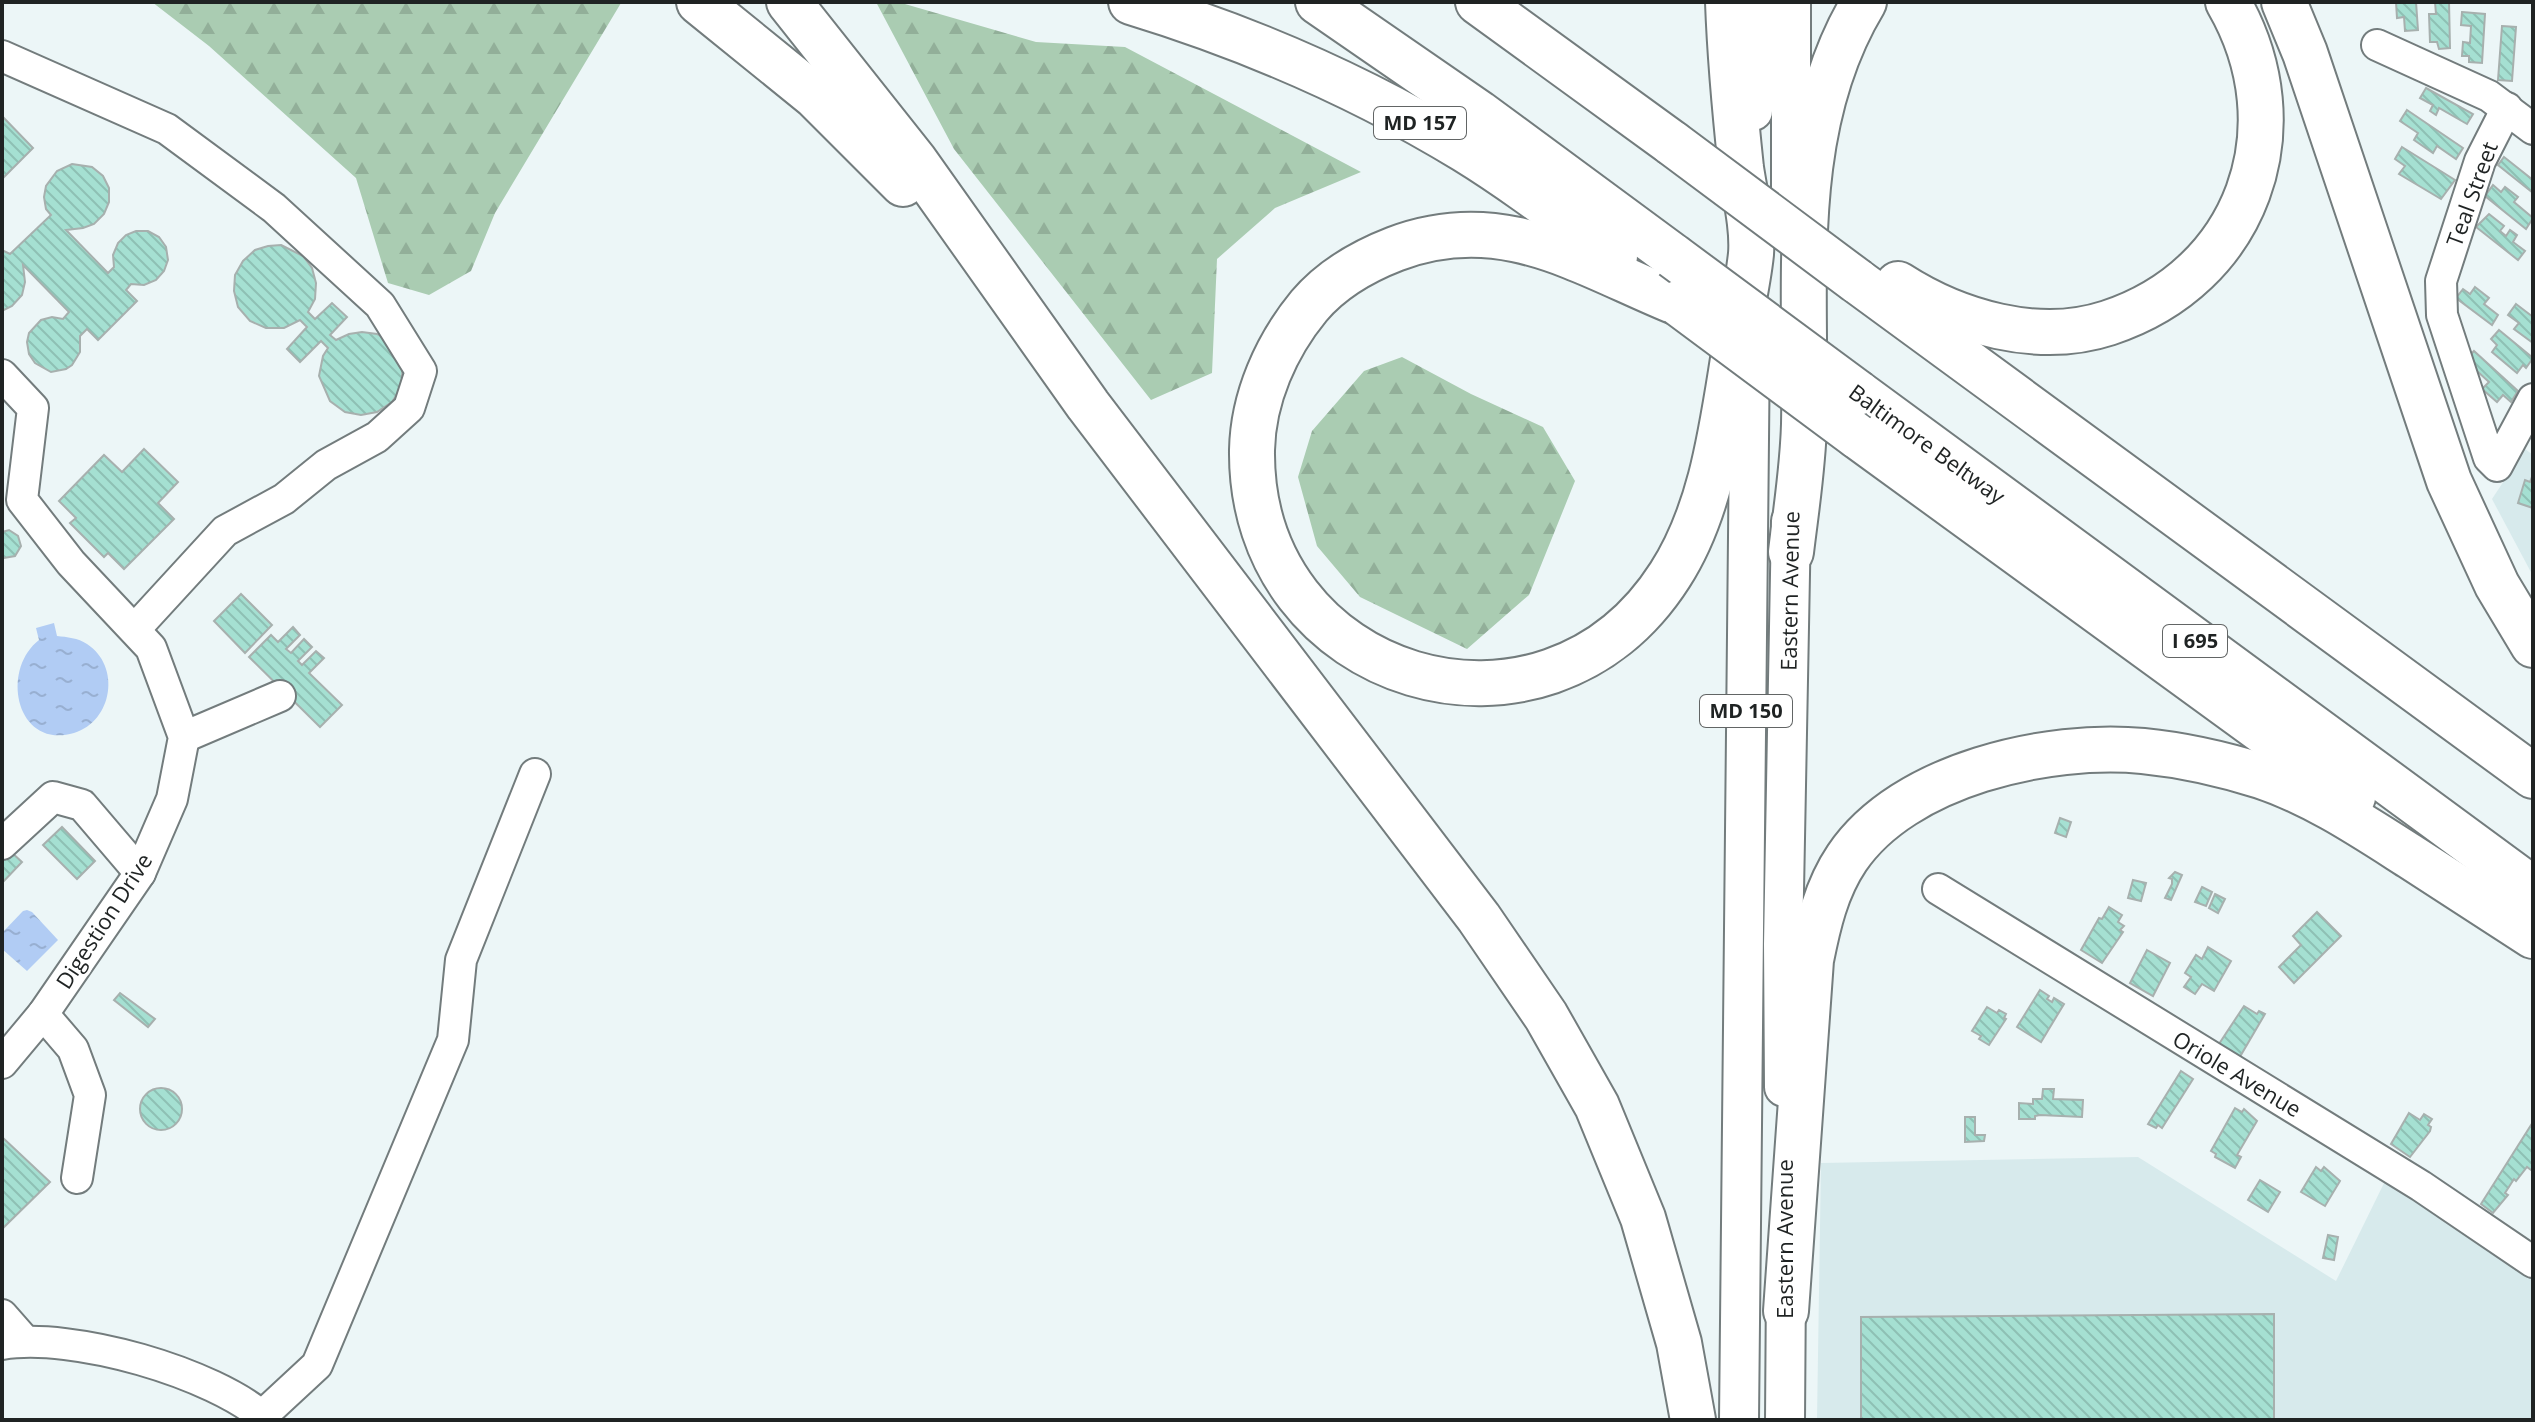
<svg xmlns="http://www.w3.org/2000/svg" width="2535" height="1422" font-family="'Open Sans',sans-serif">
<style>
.built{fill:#d7eaec}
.forest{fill:url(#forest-firs)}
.water{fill:url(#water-ripples)}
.building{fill:url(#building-back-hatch);stroke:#a7b0ae;stroke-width:2}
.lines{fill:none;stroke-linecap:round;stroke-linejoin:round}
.minor-casing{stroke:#737c7d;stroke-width:34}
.major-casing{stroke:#737c7d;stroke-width:42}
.highway-casing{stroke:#737c7d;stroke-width:48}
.minor{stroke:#fff;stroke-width:30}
.major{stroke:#fff;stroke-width:38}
.highway{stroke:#fff;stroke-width:44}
.highway-bridge-casing{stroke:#737c7d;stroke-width:48;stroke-linecap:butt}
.highway-bridge{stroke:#fff;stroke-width:44}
.labels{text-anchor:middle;stroke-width:6;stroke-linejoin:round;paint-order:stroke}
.shield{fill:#fff;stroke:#626565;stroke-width:2}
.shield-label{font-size:20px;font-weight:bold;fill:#1f2323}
.street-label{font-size:22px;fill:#1f2323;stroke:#fff}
</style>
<defs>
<pattern id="forest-firs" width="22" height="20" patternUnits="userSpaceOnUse" patternTransform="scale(2)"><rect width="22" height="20" fill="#aaccb2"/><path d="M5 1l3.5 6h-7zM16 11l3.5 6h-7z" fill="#92af99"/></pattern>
<pattern id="water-ripples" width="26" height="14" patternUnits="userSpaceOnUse" patternTransform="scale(2)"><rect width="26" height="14" fill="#b1ccf4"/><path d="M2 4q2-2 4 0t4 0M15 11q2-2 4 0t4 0" fill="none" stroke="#98afd1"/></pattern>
<pattern id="building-back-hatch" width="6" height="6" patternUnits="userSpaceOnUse" patternTransform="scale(2)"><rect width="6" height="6" fill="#a5e0d2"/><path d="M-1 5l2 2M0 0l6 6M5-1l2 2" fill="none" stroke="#8ec0b4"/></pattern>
</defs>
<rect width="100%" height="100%" fill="#ecf6f7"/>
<g class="built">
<polygon points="2525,449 2533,455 2533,576 2492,499"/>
<polygon points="2138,1157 2336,1281 2388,1175 2533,1271 2533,1420 1817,1420 1821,1163"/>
</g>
<g class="forest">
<polygon points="152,2 619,2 621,3 495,213 471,271 429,295 388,283 356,178 209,46"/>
<polygon points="876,2 898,2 1036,42 1125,47 1361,172 1275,208 1217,259 1212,373 1151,400 954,149"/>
<polygon points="1402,357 1471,394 1543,427 1575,481 1529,595 1467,649 1360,597 1317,546 1298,477 1312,431 1364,371"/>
</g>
<g class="water">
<path d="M54 623 57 636C67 637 78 638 87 644 121 666 113 721 74 733 16 750 0 670 39 640L36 628Z"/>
<polygon points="27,910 32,912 58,940 27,971 2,949 2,933 23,911"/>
</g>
<g class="building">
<polygon points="2396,2 2416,2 2418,30 2405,31 2404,17 2397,18"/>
<polygon points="2435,2 2449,2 2450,48 2439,49 2437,42 2430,42 2429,14 2436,14"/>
<polygon points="2462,12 2485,14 2482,63 2469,62 2469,56 2462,56 2463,42 2470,43 2471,26 2461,25"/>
<polygon points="2502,26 2516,27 2512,81 2498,80"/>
<polygon points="2426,88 2473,114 2467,124 2439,108 2436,115 2430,111 2433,105 2420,98"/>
<polygon points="2407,110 2463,148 2456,159 2437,146 2433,153 2414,140 2418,133 2400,121"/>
<polygon points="2,116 33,148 2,179"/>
<polygon points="2402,147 2455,180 2441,199 2399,174 2405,166 2395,159"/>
<polygon points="2504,157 2533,180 2533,193 2498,165"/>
<polygon points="72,164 92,167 103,176 109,188 109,202 104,214 94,224 83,228 66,230 108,273 114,267 113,255 118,243 126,235 136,231 148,231 159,237 166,247 168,260 164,271 156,280 144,285 131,284 126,290 137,301 98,340 87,329 80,336 80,352 72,365 66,369 51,372 35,363 29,354 27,342 29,333 41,320 52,317 63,319 69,312 23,265 25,282 22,295 12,306 2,311 2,250 10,254 51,215 46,209 44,197 46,186 57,171"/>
<polygon points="2493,185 2501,192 2505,187 2518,197 2514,202 2533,218 2526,229 2485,196"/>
<polygon points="2489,214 2504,226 2500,231 2506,236 2510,230 2517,235 2513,242 2525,251 2518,260 2476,227"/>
<polygon points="281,245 303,256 312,268 316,283 315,299 308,312 315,319 332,303 347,317 330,335 336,340 349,334 362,332 377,334 389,341 403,364 401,388 392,402 377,412 361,415 345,412 330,401 319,376 323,356 328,348 321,341 300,362 287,349 307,327 300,320 284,328 266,328 250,321 238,307 234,291 235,275 243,261 255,250 268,246"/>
<polygon points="2475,287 2489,298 2484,304 2498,315 2492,325 2456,298 2463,289 2470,294"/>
<polygon points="2516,304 2533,317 2533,343 2514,329 2519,323 2508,315"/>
<polygon points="2499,330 2533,358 2526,368 2523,365 2517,373 2492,352 2497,345 2491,339"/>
<polygon points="2474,351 2518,391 2511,402 2503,395 2497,402 2482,389 2489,382 2465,360"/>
<polygon points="144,449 178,482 158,503 174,519 124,569 108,553 104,557 70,523 76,518 59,501 104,455 122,472"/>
<polygon points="2533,474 2533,508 2518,503 2525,480 2530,482"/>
<polygon points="9,530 18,536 21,546 15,556 4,558 2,557 2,532"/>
<polygon points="241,594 272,625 245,653 214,621"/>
<polygon points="293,627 300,635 286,649 291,653 304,639 312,647 298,661 302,665 316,651 324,658 309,673 342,705 320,727 249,657 271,635 278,642"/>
<polygon points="2060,818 2071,822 2066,837 2055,833"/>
<polygon points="62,827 95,861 77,879 43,845"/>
<polygon points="9,850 22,862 2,883 2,857"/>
<polygon points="2175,872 2182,875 2171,900 2165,898 2172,884 2172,879 2169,878"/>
<polygon points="2133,880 2146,883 2141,901 2128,898"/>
<polygon points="2202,887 2212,892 2206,906 2195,902"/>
<polygon points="2215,894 2225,899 2218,913 2209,908"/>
<polygon points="2109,907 2122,915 2118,922 2124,926 2120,930 2123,932 2102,963 2081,950 2099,918 2102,919"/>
<polygon points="2317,912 2341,936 2294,983 2279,967 2301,945 2293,936"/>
<polygon points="2208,947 2231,961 2214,991 2202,984 2195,994 2184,987 2191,977 2185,973 2196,955 2202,959"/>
<polygon points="2147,950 2170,963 2153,996 2130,983"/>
<polygon points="2040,990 2049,996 2047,999 2052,1002 2054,998 2064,1004 2041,1042 2017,1027"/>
<polygon points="120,993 155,1019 148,1027 114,1000"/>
<polygon points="2244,1006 2257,1014 2259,1011 2265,1014 2238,1060 2217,1047"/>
<polygon points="1987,1007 1997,1013 1999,1010 2006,1014 2004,1018 2006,1019 1989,1045 1979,1039 1981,1036 1972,1031"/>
<polygon points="2181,1071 2193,1079 2162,1128 2158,1125 2156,1128 2148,1124"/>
<circle cx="161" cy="1109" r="21"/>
<polygon points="2043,1089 2054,1089 2053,1099 2083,1100 2082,1117 2040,1115 2035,1116 2035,1119 2019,1119 2019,1103 2033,1104 2033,1099 2042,1099"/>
<polygon points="2235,1108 2242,1112 2244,1109 2257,1121 2237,1155 2241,1157 2235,1168 2215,1157 2216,1154 2211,1151"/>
<polygon points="2409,1113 2420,1120 2424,1114 2432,1119 2428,1125 2431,1127 2430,1131 2410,1157 2391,1144"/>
<polygon points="1965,1117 1975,1117 1975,1135 1985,1135 1984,1141 1965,1142"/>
<polygon points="2533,1122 2533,1168 2531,1170 2527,1167 2516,1181 2514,1179 2505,1193 2508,1195 2493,1213 2481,1204"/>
<polygon points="2,1137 50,1182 2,1229"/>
<polygon points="2316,1167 2321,1171 2324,1167 2340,1181 2325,1206 2301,1192"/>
<polygon points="2260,1180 2280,1192 2268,1212 2248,1200"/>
<polygon points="2328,1235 2338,1237 2334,1260 2323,1258"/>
<polygon points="2274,1314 2274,1420 1861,1420 1861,1317"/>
</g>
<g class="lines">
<defs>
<g id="minor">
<polyline points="2377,45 2489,96 2533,129"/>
<polyline points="2,56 167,129 274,208 380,305 421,371 409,408 377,437 326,465 284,499 225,531 135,629"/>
<polyline points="2507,108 2480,161 2441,281 2442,315 2489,458 2497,466 2533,399"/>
<polyline points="2,375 33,408 22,500 71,563 151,648 184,737 172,799 140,873 43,1014 2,1063"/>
<polyline points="184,737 280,696"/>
<polyline points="2,844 53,797 82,805 140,873"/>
<polyline points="1938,889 2421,1186 2533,1262"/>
<polyline points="43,1014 73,1049 90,1095 77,1178"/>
<polyline points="2,1315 24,1340"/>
<path d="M2 1344C72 1332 213 1372 267 1420"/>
<polyline points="262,1416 317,1365 453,1040 461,960 535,774"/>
</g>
<g id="major">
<polyline points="1791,2 1791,199"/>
<polyline points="1753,111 1754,2"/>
<polyline points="1784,1087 1783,944 1791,521"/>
<polyline points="1739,1420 1750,341"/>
<polyline points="1785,1420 1786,1281"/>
</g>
<g id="highway">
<polyline points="699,2 815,96 903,184"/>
<polyline points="789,2 915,161 1088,405 1479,918 1546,1016 1597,1106 1643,1218 1679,1343 1693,1420"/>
<path d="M1131 2C1249 38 1360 86 1465 150 1517 182 1566 220 1615 256"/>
<polyline points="1318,2 1479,113 1673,256"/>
<polyline points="1478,2 1672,143"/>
<polyline points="2284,2 2305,53 2449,481 2497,585 2533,645"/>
<polyline points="1857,281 2533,776"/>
<path d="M1898 284C1957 322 2038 346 2108 323 2248 277 2301 128 2228 2"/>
<path d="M1678 303C1582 264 1503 208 1395 249 1364 261 1331 280 1309 306 1276 346 1253 398 1252 450 1249 682 1544 772 1670 575 1714 507 1723 418 1736 341 1741 312 1748 283 1751 254 1753 227 1745 195 1741 168 1735 112 1730 58 1728 2"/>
<polyline points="1858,393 2533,889"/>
<polyline points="1857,436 2353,797"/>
<path d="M1791 552C1796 510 1803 467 1804 424 1807 283 1787 129 1864 2"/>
<path d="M1786 1311 1811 960C1818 925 1826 889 1847 858 1904 774 2048 742 2143 751 2183 755 2223 764 2261 776 2315 794 2364 827 2411 857 2451 883 2492 909 2533 936"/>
</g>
</defs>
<use href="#minor" class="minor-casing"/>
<use href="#major" class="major-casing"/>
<use href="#highway" class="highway-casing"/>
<use href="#minor" class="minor"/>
<use href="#major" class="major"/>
<use href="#highway" class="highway"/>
<defs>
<g id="highway-bridge">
<polyline points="1672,143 1857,281"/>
<polyline points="1673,256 1858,393"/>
<polyline points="1678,303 1857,436"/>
</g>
</defs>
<use href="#highway-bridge" class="highway-bridge-casing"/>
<use href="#highway-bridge" class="highway-bridge"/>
</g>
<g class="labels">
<g class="shield">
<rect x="1374" y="107" width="92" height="32" rx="6"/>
<rect x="2163" y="625" width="64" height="32" rx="6"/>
<rect x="1700" y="695" width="92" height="32" rx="6"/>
</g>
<g class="shield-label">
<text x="1420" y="130">MD 157</text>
<text x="2195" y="648">I 695</text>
<text x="1746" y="718">MD 150</text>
</g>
<g class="street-label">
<text transform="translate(2472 194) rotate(-70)" y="8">Teal Street</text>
<text transform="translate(1927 444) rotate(36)" y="8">Baltimore Beltway</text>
<text transform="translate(1790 591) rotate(-89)" y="8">Eastern Avenue</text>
<text transform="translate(104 921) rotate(-57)" y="8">Digestion Drive</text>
<text transform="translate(2237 1074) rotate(31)" y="8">Oriole Avenue</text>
<text transform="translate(1785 1239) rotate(-90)" y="8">Eastern Avenue</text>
</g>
</g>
<rect width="2535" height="1422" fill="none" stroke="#1f2323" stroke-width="8"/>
</svg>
